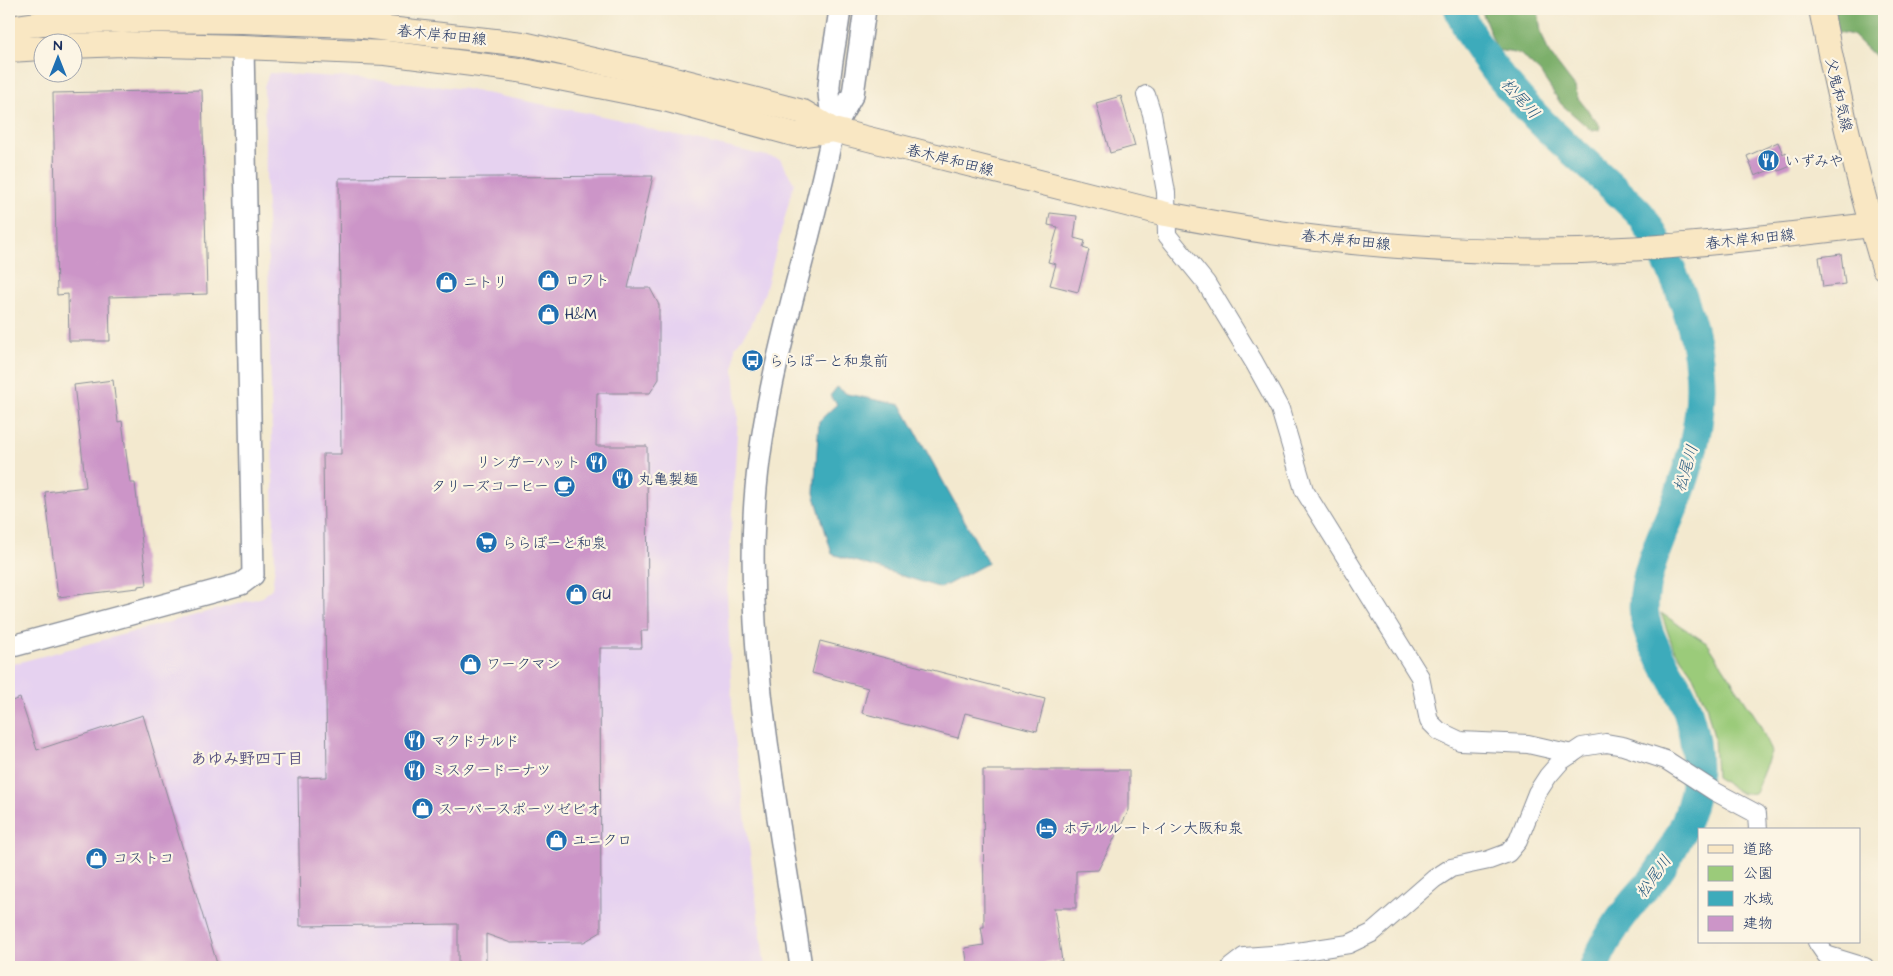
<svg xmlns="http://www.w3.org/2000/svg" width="1893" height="976" font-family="'Architects Daughter','Klee One',sans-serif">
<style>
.built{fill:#e6d2f0}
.green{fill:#9bcb7a;stroke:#5b7d6c}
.forest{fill:#7caf6a;stroke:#4c6f64}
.water{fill:#3dabbb;stroke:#2c6d8c}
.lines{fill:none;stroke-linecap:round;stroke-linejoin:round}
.river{stroke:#3dabbb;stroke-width:30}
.building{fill:#cc95c8}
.minor-casing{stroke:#878c96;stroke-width:20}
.tertiary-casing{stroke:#878c96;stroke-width:24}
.secondary-casing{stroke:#878c96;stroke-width:26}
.minor{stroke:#fff;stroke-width:18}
.tertiary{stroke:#fff;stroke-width:21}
.secondary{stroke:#f9e7c3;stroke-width:24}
.labels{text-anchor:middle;stroke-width:4.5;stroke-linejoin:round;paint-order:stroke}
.street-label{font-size:15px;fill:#1b2f5e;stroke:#fcf5e5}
.poi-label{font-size:15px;fill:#1b2f5e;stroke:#fcf5e5;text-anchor:start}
.water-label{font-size:16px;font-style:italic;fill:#275a7f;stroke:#fcf5e5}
.neighbourhood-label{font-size:16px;font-weight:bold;fill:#595383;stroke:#fcf5e5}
</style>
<rect width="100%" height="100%" fill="#fcf5e5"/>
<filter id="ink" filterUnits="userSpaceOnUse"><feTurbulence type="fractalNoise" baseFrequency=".02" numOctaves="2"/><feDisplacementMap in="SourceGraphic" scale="10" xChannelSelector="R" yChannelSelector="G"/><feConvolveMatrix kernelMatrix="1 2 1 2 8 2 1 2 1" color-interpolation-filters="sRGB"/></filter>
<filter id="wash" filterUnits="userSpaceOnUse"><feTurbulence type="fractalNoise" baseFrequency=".0096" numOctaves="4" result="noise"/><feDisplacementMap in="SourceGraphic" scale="20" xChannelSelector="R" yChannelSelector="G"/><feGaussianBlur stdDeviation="1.12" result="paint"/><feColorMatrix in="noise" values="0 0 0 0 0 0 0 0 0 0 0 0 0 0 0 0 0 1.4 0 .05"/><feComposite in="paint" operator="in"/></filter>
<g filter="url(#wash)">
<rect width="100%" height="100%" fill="#f3e9cf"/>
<polygon class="built" points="269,73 373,79 465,89 617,119 664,133 780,159 794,183 765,292 751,325 735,347 734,369 738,418 727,593 733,723 765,967 9,967 9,665 263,597 272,588 275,566 264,87"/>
<polygon class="green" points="1661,613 1708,644 1759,722 1771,752 1755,793 1742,794 1716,777 1714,737 1706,705 1691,672 1673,647"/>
<g class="forest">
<polygon points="1481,9 1538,9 1541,32 1549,53 1575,87 1578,98 1600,126 1599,130 1592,131 1561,104 1540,72 1520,54 1497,50"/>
<polygon points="1833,9 1884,9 1884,65 1853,35 1838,32"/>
</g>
<polygon class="water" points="837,387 847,394 901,405 988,563 941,588 832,554 814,493 819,421 837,404 830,396"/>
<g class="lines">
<path class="river" d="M1459 9C1476 58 1539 123 1578 156 1595 171 1611 185 1627 201 1633 207 1641 213 1645 221 1673 267 1696 320 1700 374 1703 416 1691 463 1676 502 1663 533 1641 578 1644 612 1648 645 1671 671 1684 701 1694 726 1699 761 1695 788 1690 820 1673 851 1655 877 1647 887 1638 896 1630 906 1615 925 1603 945 1594 967"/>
</g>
<g id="blocks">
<g class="building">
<polygon points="202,90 207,294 109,297 110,341 69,341 68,294 57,295 53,93"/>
<polygon points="1121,96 1135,146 1110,153 1096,103"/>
<polygon points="1778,142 1783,154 1786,152 1791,166 1779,171 1777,167 1755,176 1747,156"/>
<polygon points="653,176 628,288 650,288 659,305 659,379 650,393 597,393 596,446 647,446 648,631 641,631 642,648 600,648 601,932 584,942 511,943 486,934 486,967 458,967 458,924 300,926 298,778 327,777 323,454 341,454 339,178"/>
<polygon points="1050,213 1077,216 1074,238 1085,241 1083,248 1089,250 1078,292 1050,285 1056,264 1048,262 1058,227 1048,225"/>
<polygon points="1841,254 1845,284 1823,287 1819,257"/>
<polygon points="113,380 118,422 122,421 130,483 135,483 147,585 138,586 138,588 58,597 45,492 86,487 74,385"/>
<polygon points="820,641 1045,699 1037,731 965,713 958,738 862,713 868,688 812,673"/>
<polygon points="20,698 37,750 143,715 218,967 9,967 9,702"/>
<polygon points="983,770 1129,770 1129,810 1098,870 1076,871 1076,908 1054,908 1062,961 1020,967 968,967 965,948 984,945 981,927 984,927"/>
</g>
</g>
</g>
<g filter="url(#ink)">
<use href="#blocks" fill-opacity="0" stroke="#878c96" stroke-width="1"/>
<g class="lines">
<defs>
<g id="minor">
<polyline points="1146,95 1152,114 1166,192 1167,235 1206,283 1254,362 1280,409 1304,490 1420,677 1429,721 1439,731 1460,741 1528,744 1572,754"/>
<polyline points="1817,942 1826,955 1865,967"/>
<polyline points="1231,967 1244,957 1284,954 1349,944 1372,933 1434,879 1451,868 1489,860 1508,853 1518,841 1537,793 1548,776 1561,761 1582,747 1606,743 1623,746 1666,760 1714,791 1757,814 1758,830"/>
</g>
<g id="tertiary">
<polyline points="833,130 853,94 865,9"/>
<polyline points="9,647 241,584 253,575 243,47"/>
<path d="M801 967C780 818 747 668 754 517 760 386 807 262 832 135 835 119 828 102 829 86 831 60 837 34 840 9"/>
</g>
<g id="secondary">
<path d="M1821 9C1838 96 1858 183 1884 268"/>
<path d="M9 28 43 23 117 20 242 21 353 25 523 44 667 77 803 112 833 130 1166 214C1322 245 1485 258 1645 248 1720 243 1796 234 1871 225"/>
<polyline points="72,46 122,44 243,47 386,53 519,70 664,99 797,135 833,130"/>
<polyline points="9,50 42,48"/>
</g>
</defs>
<use href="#minor" class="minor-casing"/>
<use href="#tertiary" class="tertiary-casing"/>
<use href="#secondary" class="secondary-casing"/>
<use href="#minor" class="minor"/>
<use href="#tertiary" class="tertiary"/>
<use href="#secondary" class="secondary"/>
</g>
</g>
<defs>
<symbol id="restaurant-disc" viewBox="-11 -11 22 22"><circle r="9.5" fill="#1f6fb2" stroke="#fcf5e5"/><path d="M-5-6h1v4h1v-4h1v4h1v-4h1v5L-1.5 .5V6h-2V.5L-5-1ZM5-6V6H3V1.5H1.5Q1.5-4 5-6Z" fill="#fff"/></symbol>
<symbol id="shop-disc" viewBox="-11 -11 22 22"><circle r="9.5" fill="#1f6fb2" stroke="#fcf5e5"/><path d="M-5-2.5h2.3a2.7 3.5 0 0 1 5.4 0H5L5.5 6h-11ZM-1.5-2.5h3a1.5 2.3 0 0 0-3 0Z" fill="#fff"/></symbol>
<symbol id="bus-disc" viewBox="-11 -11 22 22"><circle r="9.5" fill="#1f6fb2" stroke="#fcf5e5"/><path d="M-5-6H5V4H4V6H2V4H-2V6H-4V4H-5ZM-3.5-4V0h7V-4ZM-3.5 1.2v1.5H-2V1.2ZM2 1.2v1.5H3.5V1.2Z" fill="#fff"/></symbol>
<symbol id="cafe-disc" viewBox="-11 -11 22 22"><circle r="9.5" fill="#1f6fb2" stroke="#fcf5e5"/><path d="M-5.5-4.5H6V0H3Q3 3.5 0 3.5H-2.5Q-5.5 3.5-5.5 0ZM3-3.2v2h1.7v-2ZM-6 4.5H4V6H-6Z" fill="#fff"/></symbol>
<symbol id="supermarket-disc" viewBox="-11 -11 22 22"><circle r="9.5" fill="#1f6fb2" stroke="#fcf5e5"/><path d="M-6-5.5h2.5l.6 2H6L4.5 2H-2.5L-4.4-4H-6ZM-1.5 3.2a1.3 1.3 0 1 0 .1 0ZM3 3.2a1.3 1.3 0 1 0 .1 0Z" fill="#fff"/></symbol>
<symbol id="hotel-disc" viewBox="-11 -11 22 22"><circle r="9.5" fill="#1f6fb2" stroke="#fcf5e5"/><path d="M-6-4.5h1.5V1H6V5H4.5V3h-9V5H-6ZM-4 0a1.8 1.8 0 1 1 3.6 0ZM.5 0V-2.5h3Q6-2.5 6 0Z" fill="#fff"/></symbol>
</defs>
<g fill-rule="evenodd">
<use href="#restaurant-disc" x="1756" y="148" width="25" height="25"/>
<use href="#shop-disc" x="536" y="268" width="25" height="25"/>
<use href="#shop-disc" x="434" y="270" width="25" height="25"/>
<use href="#shop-disc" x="536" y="302" width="25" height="25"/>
<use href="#bus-disc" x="740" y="348" width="25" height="25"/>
<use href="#restaurant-disc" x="584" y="450" width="25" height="25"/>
<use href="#restaurant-disc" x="610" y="466" width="25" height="25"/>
<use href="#cafe-disc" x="552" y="474" width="25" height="25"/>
<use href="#supermarket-disc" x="474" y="530" width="25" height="25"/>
<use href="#shop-disc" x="564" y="582" width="25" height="25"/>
<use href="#shop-disc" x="458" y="652" width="25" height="25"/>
<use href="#restaurant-disc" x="402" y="728" width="25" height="25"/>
<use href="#restaurant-disc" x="402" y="758" width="25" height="25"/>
<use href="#shop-disc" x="410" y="796" width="25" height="25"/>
<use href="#hotel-disc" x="1034" y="816" width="25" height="25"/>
<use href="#shop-disc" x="544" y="828" width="25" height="25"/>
<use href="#shop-disc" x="84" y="846" width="25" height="25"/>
</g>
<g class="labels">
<g class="street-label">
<text transform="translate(442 35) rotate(6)" y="5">春木岸和田線</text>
<text transform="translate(1839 95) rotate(77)" y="5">父鬼和気線</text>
<text transform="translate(950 160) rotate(14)" y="5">春木岸和田線</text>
<text transform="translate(1750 239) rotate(-6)" y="5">春木岸和田線</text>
<text transform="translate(1346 240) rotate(6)" y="5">春木岸和田線</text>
</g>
<g class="poi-label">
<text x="1785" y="166">いずみや</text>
<text x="565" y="285">ロフト</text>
<text x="463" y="287">ニトリ</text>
<text x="565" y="319">H&amp;M</text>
<text x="769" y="366">ららぽーと和泉前</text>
<text x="581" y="467" text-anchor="end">リンガーハット</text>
<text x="638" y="484">丸亀製麺</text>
<text x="549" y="491" text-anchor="end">タリーズコーヒー</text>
<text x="502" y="548">ららぽーと和泉</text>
<text x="592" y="599">GU</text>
<text x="486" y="669">ワークマン</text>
<text x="431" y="746">マクドナルド</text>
<text x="431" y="775">ミスタードーナツ</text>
<text x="438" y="814">スーパースポーツゼビオ</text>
<text x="1063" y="833">ホテルルートイン大阪和泉</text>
<text x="572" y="845">ユニクロ</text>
<text x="113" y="863">コストコ</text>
</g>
<g class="water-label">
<text transform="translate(1521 98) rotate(48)" y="6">松尾川</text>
<text transform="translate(1685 468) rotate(-73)" y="6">松尾川</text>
<text transform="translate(1653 876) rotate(-54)" y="6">松尾川</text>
</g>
<g class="neighbourhood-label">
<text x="247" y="764">あゆみ野四丁目</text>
</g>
</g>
<rect width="1893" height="976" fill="none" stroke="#fcf5e5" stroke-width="30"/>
<rect x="1698" y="828" width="162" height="115" fill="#fcf5e5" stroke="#a2a6af"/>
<rect x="1708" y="845" width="25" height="8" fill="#f9e7c3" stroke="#a2a6af"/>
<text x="1743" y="854" font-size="15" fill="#1b2f5e">道路</text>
<rect x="1708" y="866" width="25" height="15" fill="#9bcb7a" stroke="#a2a6af"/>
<text x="1743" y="878" font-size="15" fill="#1b2f5e">公園</text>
<rect x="1708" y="891" width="25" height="15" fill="#3dabbb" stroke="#a2a6af"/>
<text x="1743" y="904" font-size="15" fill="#1b2f5e">水域</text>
<rect x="1708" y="916" width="25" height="15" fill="#cc95c8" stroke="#a2a6af"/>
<text x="1743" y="928" font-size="15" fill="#1b2f5e">建物</text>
<g transform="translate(58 58)"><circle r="24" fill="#fcf5e5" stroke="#a2a6af"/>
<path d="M0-4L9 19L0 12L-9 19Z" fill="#1f6fb2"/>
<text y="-8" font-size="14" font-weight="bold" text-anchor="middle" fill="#1b2f5e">N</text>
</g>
</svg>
